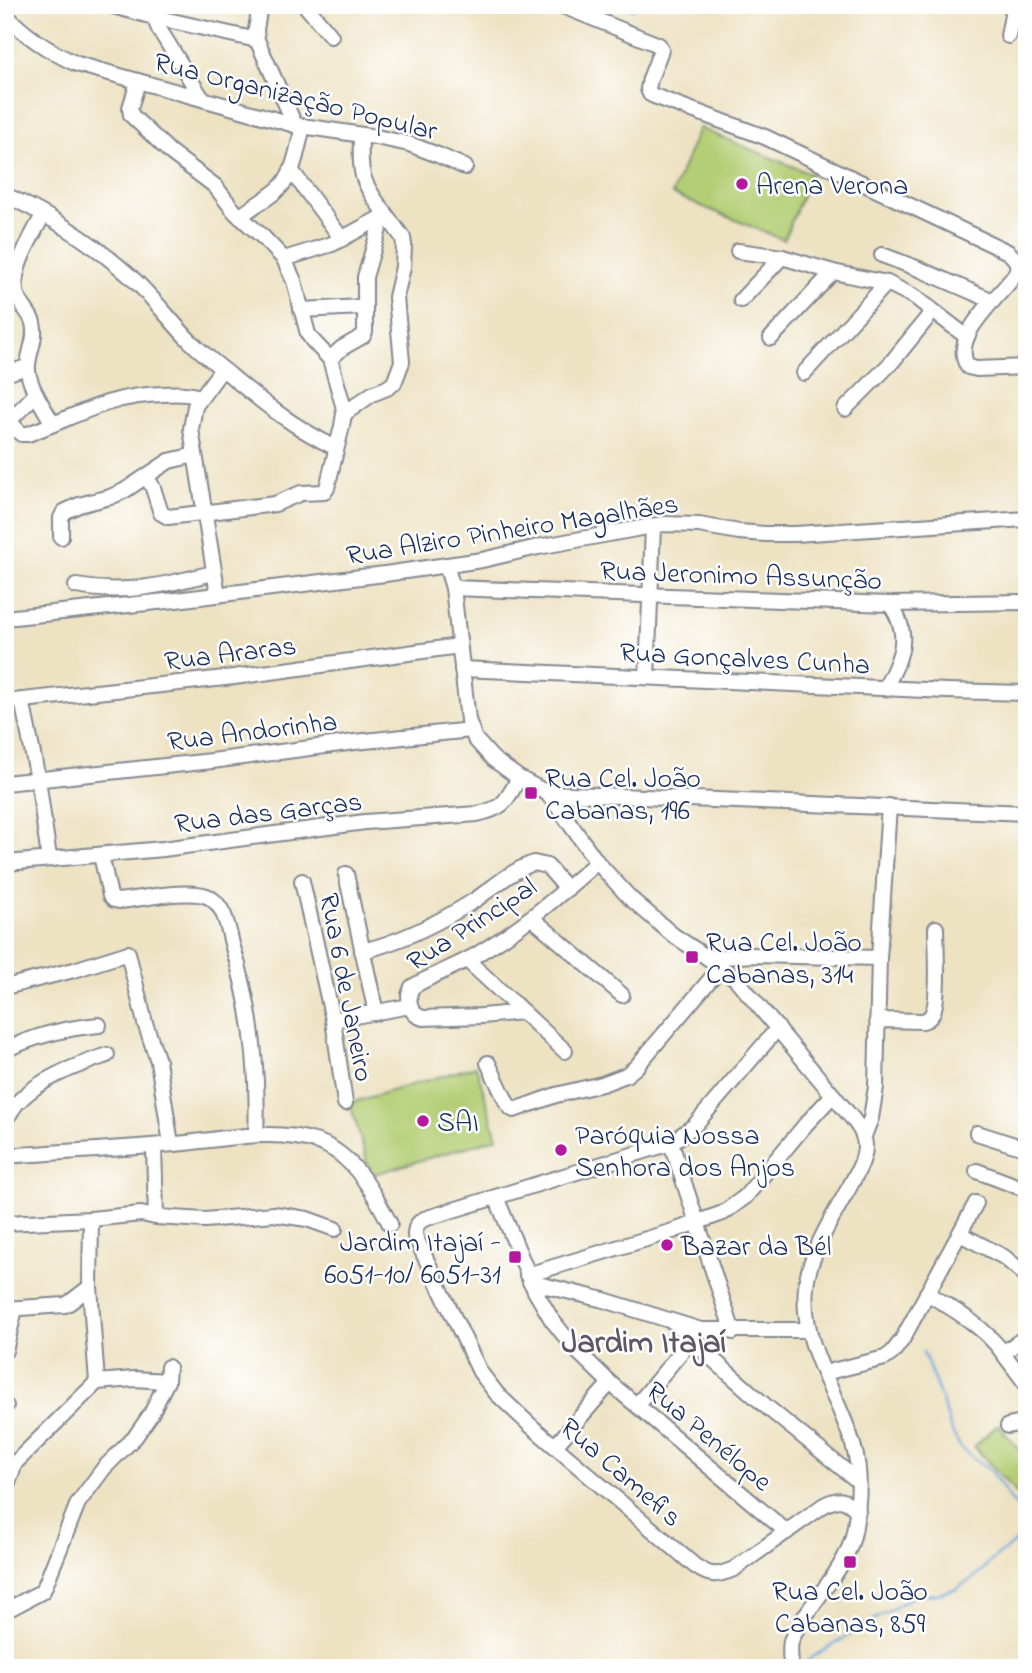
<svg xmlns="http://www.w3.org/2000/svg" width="1032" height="1673" font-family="'Indie Flower',sans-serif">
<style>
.green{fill:#b4ce74;stroke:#687e69;stroke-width:2}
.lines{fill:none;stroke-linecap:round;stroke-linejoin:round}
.stream{stroke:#6fa7de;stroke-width:2.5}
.minor-casing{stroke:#848890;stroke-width:18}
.minor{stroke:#fff;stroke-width:14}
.poi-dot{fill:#b5179e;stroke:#fff;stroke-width:2.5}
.labels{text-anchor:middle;stroke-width:5;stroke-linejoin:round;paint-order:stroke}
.street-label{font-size:28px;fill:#1b2f5e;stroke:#fff}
.poi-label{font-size:28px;fill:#1b2f5e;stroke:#fff;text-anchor:start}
.quarter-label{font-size:32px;font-weight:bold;fill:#5f5566;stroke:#fff}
</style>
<rect width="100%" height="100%" fill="#fff"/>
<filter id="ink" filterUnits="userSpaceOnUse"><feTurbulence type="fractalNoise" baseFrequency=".0143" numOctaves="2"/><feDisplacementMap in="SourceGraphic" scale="14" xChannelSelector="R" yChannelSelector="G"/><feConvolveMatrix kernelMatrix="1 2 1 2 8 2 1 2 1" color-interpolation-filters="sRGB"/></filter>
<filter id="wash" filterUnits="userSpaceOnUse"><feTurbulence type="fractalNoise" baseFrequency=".00686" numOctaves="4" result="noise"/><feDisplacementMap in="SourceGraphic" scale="28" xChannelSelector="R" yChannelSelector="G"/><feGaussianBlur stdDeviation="1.57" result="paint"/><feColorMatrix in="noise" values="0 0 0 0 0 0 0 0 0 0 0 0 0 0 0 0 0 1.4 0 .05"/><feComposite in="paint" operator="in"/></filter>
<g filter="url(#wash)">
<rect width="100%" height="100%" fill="#ede2c2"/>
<g class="green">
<polygon points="699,128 811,174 784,240 672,194"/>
<polygon points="476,1066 497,1138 371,1175 350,1103"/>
<polygon points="998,1425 1027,1458 1027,1486 1017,1494 974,1446"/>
</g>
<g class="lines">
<g class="stream">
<polyline points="630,5 633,10"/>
<polyline points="923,1352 941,1398 952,1432 961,1448 992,1472 1010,1499 1027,1517"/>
<polyline points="799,1668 811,1658 912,1597 937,1594 956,1589 976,1576 992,1560 1027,1533"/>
</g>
</g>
</g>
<g filter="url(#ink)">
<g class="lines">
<defs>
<g id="minor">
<polyline points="109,5 154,17 257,40"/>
<polyline points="155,5 154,17 159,29 201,97"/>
<polyline points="260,5 256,30 257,40 295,125"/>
<polyline points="305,5 331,36"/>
<path d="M560 5 659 45 661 50 650 79 648 89 650 94 654 96 765 137 1008 252C1015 258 1019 263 1017 272 1002 296 948 335 968 367L977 369 1027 367"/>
<path d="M5 14C25 36 50 52 77 64L295 125 376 137 409 144 438 155 465 167"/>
<polyline points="1008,36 1014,5"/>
<polyline points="138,82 130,108 131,115 170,152 215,186 235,212 264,238 284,259 294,281 308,334 313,341 330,359 343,405 344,414 342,426 327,488 324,492 301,493 275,504 267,505 168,517 161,513 153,488 147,477"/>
<polyline points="291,170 342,239"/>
<path d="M5 195C50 215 94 244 131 277 152 296 169 319 189 340 202 353 216 364 230 375 264 404 295 428 336 448"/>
<path d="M43 215C32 237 9 271 17 295 21 306 31 314 33 323 37 338 29 351 28 365 26 383 45 409 53 424"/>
<path d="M240 217C251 207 264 201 276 191 295 176 297 149 303 126"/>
<polyline points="738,251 782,257 833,272 887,283 915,297 967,337"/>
<polyline points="882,255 919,269 993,301"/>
<polyline points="284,259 332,244 382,217"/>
<polyline points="741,300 782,257"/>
<polyline points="301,310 363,307"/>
<polyline points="771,338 833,272"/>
<path d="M330 359 342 348 363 336 365 332V277L384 212C360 180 360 174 361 135"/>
<polyline points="804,373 887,283"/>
<polyline points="5,374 27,367"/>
<path d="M36 394 12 418V424L21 434H28C77 416 109 395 163 394 175 393 188 393 200 397"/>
<polyline points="845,409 891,363 933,311"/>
<polyline points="344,414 372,394 387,388 394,383 402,362 396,297 403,267 404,245 403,238 384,212"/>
<polyline points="61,537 61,518 64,512 79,505 110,497 124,491 169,461 195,455"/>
<path d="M446 565 453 588 468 720 475 739 493 759 519 778 547 793 556 804 597 862 630 898 673 935 708 958 736 979 852 1118C859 1127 865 1135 865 1146 865 1160 856 1174 850 1186 835 1213 808 1256 806 1287 800 1346 839 1394 854 1448 862 1475 859 1505 854 1532 847 1566 821 1590 804 1618 799 1626 794 1633 791 1641 789 1650 791 1659 791 1668"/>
<path d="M76 586C126 595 165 585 213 573"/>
<polyline points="453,588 890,604 1027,602"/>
<polyline points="218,595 191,429 195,406 222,369"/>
<polyline points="5,618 176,600 385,574 482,560 538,547 663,524 699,525 739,532 765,534 795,534 1027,519"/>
<polyline points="462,669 947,691 1027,693"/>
<polyline points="647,677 653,526"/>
<path d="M885 688C901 657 912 635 890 604"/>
<polyline points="22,700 38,779 49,858"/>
<polyline points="5,702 234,677 459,646"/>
<polyline points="5,783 212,761 355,742 471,730"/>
<polyline points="547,793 1027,813"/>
<path d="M101 855 110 896 114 900 119 901C140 899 192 888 209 897 225 906 228 928 232 944 251 1005 259 1070 256 1135"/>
<path d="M7 863 163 849 365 822 477 814C505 808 506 801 519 778"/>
<polyline points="346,874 376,1013"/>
<polyline points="302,881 333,1020 345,1103"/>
<polyline points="532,918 622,995"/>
<path d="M362 951C402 942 440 922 475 900 494 887 512 870 534 863L547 866 567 889"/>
<polyline points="708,958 753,955 879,958"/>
<polyline points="467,960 565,1051"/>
<polyline points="5,987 74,970 128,953 145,1023 158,1061 171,1144"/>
<path d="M410 1006C413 1013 416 1016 423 1018L482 1016 523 1012"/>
<path d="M333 1020 410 1006 409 995 412 987C432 975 455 967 476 955 520 929 559 896 597 862"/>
<path d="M877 1020 923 1021C928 1019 929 1019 932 1014 940 1000 936 946 936 928"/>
<path d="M778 1028 695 1125 671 1143 424 1219C417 1223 415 1227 415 1236L480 1372 497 1394 530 1425 695 1566C711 1577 717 1576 734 1569L824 1505C840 1497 845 1499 858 1511"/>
<path d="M5 1050C34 1036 67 1028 99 1025"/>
<polyline points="488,1063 507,1103 512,1109 514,1110 556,1095 602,1084 626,1075 636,1067 721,967"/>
<path d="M5 1120C10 1114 13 1107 18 1102 42 1077 76 1066 107 1055"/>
<polyline points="977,1133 1027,1149"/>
<polyline points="864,1136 871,1118 876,1087 879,958 889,806"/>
<polyline points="671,1143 733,1332"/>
<path d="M5 1156C62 1152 119 1149 175 1144 222 1140 271 1127 318 1142 353 1154 374 1193 390 1224"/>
<polyline points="977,1171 1027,1190"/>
<polyline points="496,1197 535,1291 552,1320 575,1349 610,1383 787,1532"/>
<polyline points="156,1217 205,1220 274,1214 307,1219 335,1229"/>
<polyline points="5,1223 91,1219 141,1214 156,1217 154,1146"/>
<polyline points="960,1234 1004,1257 1027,1276"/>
<polyline points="527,1275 673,1231 723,1213 745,1197 806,1124 833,1095"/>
<polyline points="530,1282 604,1300 701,1330 809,1330"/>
<polyline points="90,1287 97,1382"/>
<path d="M927 1293C953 1309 985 1327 1003 1353L1027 1336"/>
<polyline points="5,1309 65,1305 69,1303 90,1287 91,1219"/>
<polyline points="677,1324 691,1340 768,1408 858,1481"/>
<polyline points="5,1351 15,1309"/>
<polyline points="1003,1353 1027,1385"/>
<polyline points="824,1373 885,1358 892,1353 902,1340 976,1203"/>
<polyline points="5,1405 6,1406"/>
<polyline points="637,1405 691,1340"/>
<polyline points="1008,1426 1027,1422"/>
<polyline points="556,1445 610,1383"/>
<polyline points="5,1492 15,1463 97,1382 134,1379 167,1381"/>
<polyline points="5,1611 43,1591 78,1503 104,1468 135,1437 151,1414 167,1381 168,1367"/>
</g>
</defs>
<use href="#minor" class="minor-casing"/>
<use href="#minor" class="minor"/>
</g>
</g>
<g class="poi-dot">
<circle cx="742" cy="184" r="7"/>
<rect x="524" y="786" width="14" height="14" rx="3.5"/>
<rect x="685" y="950" width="14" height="14" rx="3.5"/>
<circle cx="423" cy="1121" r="7"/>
<circle cx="561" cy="1150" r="7"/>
<circle cx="667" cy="1245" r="7"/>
<rect x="508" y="1250" width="14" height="14" rx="3.5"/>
<rect x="843" y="1555" width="14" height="14" rx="3.5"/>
</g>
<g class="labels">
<g class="street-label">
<text transform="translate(296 95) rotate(14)" y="10">Rua Organização Popular</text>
<text transform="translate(512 528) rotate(-9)" y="10">Rua Alziro Pinheiro Magalhães</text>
<text transform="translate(741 574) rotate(2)" y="10">Rua Jeronimo Assunção</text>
<text transform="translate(230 652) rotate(-7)" y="10">Rua Araras</text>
<text transform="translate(745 657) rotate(3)" y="10">Rua Gonçalves Cunha</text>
<text transform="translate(252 730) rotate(-7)" y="10">Rua Andorinha</text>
<text transform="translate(268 811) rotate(-7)" y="10">Rua das Garças</text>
<text transform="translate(471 923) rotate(-33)" y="10">Rua Principal</text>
<text transform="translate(348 987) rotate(79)" y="10">Rua 6 de Janeiro</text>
<text transform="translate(710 1435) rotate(40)" y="10">Rua Penélope</text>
<text transform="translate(622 1471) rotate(41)" y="10">Rua Camefis</text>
</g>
<g class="poi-label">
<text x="756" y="194">Arena Verona</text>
<text x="545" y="787">Rua Cel. João<tspan x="545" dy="32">Cabanas, 196</tspan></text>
<text x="706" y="951">Rua Cel. João<tspan x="706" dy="32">Cabanas, 314</tspan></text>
<text x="437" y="1131">SAI</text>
<text x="575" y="1144">Paróquia Nossa<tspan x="575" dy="32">Senhora dos Anjos</tspan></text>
<text x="501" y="1251" text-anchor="end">Jardim Itajaí -<tspan x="501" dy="32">6051-10/ 6051-31</tspan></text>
<text x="681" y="1255">Bazar da Bél</text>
<text x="850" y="1600" text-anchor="middle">Rua Cel. João<tspan x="850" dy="32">Cabanas, 859</tspan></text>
</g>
<g class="quarter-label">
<text x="644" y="1352">Jardim Itajaí</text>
</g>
</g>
<rect width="1032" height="1673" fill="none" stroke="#fff" stroke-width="28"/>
</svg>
